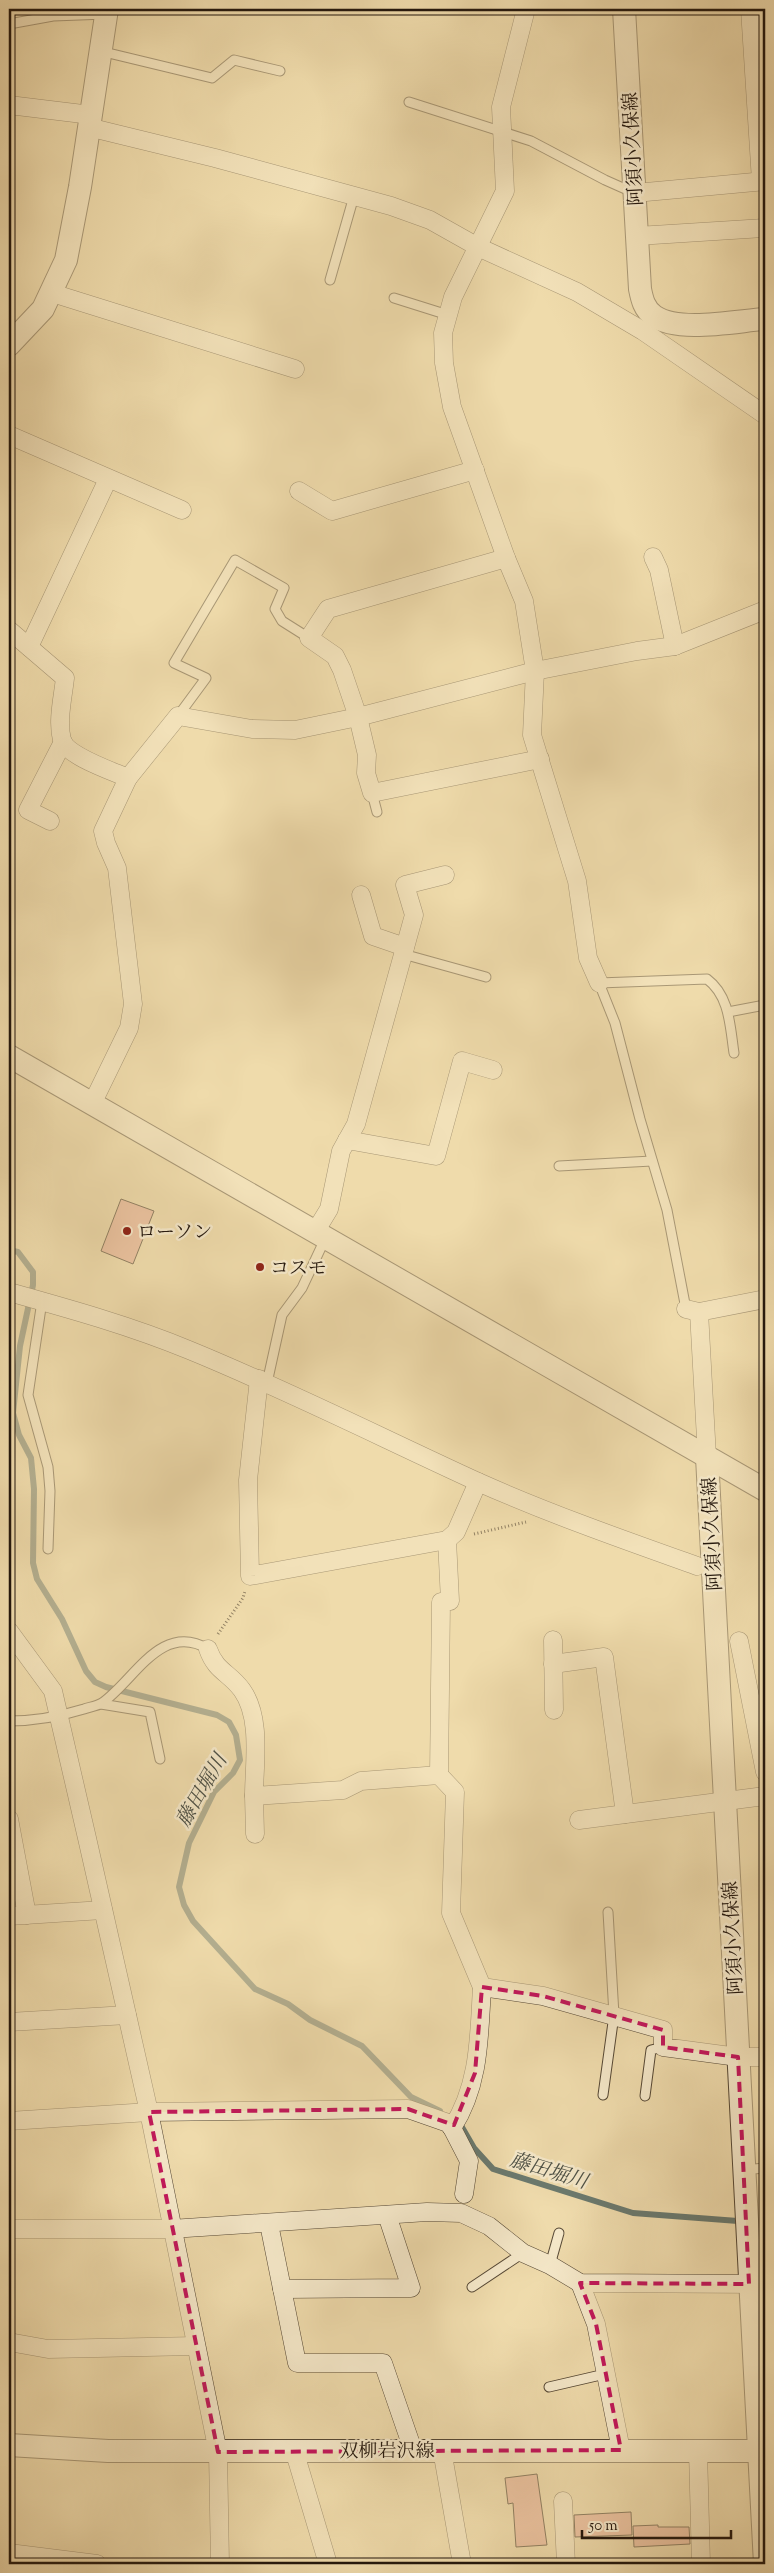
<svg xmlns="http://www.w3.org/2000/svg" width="774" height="2573" font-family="'Sorts Mill Goudy','Noto Serif JP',serif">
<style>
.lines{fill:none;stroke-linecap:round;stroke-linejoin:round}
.stream{stroke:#6a796e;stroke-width:6}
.building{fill:#e9a994;stroke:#23170d}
.service-casing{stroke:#564835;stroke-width:11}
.minor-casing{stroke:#564835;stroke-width:19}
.tertiary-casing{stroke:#564835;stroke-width:24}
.path{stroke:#23170d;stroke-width:3;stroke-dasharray:1 2.5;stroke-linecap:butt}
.service{stroke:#f5e8c9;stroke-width:9}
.minor{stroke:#f5e8c9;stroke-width:18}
.tertiary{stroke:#f5e8c9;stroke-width:22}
.marked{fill:none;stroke:#c2185b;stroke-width:4;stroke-dasharray:10 6;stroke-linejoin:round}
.poi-dot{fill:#8f2418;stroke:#f5e8c9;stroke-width:2}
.labels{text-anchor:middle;stroke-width:5;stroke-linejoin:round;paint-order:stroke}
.street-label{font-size:19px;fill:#23170d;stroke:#f5e8c9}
.poi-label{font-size:19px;fill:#23170d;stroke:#f5e8c9;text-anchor:start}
.water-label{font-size:20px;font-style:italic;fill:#4d5045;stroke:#f5e8c9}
</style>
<rect width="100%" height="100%" fill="#efdbac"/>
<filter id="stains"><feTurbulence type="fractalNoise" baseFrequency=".004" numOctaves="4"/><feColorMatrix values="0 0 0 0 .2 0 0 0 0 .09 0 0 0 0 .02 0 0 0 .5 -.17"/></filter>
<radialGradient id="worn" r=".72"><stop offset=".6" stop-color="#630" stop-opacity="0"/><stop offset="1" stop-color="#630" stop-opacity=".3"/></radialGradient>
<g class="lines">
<g class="stream">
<polyline points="9,1250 18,1252 33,1272 33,1285 20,1346 13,1413 19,1435 31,1458 34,1489 33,1563 37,1579 62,1619 86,1671 95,1682 106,1687 217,1715 229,1722 236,1735 240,1760 233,1773 214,1792 189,1843 179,1887 184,1905 193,1921 255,1989 288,2004 310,2020 362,2046 411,2097 440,2111"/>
<polyline points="459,2122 474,2148 493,2169 633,2213 765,2223"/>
</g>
</g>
<g class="building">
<polygon points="121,1199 154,1211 133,1264 101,1251"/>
<polygon points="537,2474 547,2545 516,2547 513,2503 508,2504 505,2478"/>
<polygon points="631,2512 632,2535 575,2537 574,2515"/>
<polygon points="658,2525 658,2527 689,2527 690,2544 634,2547 633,2526"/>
</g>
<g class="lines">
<defs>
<g id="service">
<polyline points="9,24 53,16 106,14"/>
<polyline points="100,51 212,78 234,60 280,71"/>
<polyline points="409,102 531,141 605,180 632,192"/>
<polyline points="330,280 354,196"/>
<polyline points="394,298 448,315"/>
<polyline points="178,716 206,678 174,663 235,560 284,588 275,609 282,621 309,638"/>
<polyline points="372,793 377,812"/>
<polyline points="403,954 486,977"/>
<polyline points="728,1012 765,1005"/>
<polyline points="559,1166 652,1161"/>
<polyline points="42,1301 28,1395 48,1467 50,1491 48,1549"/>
<path d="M686 1309 667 1210 640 1119 615 1023 599 983 707 979C730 996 730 1027 734 1053"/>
<polyline points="267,1383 282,1315 302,1288 325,1239"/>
<polyline points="101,1704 150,1712 160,1759"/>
<path d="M9 1721C35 1721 58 1717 84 1709 90 1707 97 1706 102 1703 134 1681 161 1621 208 1649"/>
<polyline points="603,2095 614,2015 608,1912"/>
<polyline points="645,2096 651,2050 663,2047"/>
<polyline points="744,2170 765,2168"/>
<polyline points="550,2265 559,2233"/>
<polyline points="472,2287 523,2253"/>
<polyline points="549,2387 605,2374"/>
</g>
<g id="minor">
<polyline points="526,9 501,107 505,191 453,297 443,333 444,363 452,407 506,558 524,601 535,671 532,735 577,881 588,958 599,983"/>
<polyline points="750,9 761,181"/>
<polyline points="9,105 91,115"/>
<polyline points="88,127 215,158 391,206 430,220 478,247 577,292 643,331 765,415"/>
<polyline points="635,193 765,181"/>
<polyline points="637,236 765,228"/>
<polyline points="52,293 295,369"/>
<polyline points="9,435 182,510"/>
<polyline points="299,491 332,511 475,470"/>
<polyline points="653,557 659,570 675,646"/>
<polyline points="506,558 328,609 309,638 335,656 342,670 358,717 367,755 366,773 372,793 540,759"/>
<path d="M9 630 65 678C63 697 57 721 62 740 67 756 112 771 128 778L103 831 106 843 117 868 133 1004 129 1028 92 1104"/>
<polyline points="29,647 108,479"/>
<polyline points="128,778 178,716 252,729 295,730 358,717 535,671 637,651 675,646 765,610"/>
<polyline points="50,821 28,810 63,742"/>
<polyline points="361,895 373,936 405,947"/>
<polyline points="347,1140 436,1156 462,1061 493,1070"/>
<polyline points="315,1232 329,1209 341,1151 356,1124 414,915 405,885 445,875"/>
<path d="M9 1292C70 1309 131 1326 189 1350 287 1390 382 1438 478 1482 550 1514 624 1540 697 1566"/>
<polyline points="686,1309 699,1312 765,1299"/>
<polyline points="699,1312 707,1457"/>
<polyline points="259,1379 248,1480 250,1576 447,1540 456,1532 478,1482"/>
<polyline points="9,1631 53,1691 87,1838 149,2112 218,2452 220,2564"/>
<polyline points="553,1640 554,1710"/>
<polyline points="739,1641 765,1772"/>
<path d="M208 1649C216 1672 229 1672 242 1690 262 1718 254 1764 254 1796L343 1790 361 1781 439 1775 455 1792 451 1913 482 1987 543 1996 663 2030V2047L738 2057H765"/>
<polyline points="553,1664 604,1657 625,1814"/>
<polyline points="439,1775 441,1602 450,1601 447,1540"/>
<polyline points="254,1796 255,1834"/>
<polyline points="9,1819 27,1915"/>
<polyline points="579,1820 765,1796"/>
<polyline points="9,1916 103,1910"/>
<polyline points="9,2022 127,2015"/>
<polyline points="9,2121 149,2112 408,2109 448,2123 452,2128"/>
<path d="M464 2194 469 2161 452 2128C480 2085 479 2036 482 1987"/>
<polyline points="269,2224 297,2363 383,2363 413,2450"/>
<polyline points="9,2229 171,2229 427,2212 461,2213 489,2226 523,2253 550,2265 580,2283 765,2284"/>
<polyline points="580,2283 596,2324 621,2450"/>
<polyline points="282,2289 411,2288 387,2215"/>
<polyline points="9,2342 48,2349 196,2346"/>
<polyline points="294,2450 328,2564"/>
<polyline points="442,2450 462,2564"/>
<polyline points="698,2450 701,2564"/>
<polyline points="563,2501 566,2564"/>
<polyline points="9,2553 97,2564"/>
</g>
<g id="tertiary">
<path d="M624 9 640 289C642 299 644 309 654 316 678 333 736 321 765 319"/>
<polyline points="9,345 43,309 66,260 80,187 107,9"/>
<polyline points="9,1056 765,1490"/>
<polyline points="707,1457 765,2564"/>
<polyline points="9,2445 108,2451 765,2451"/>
</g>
</defs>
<use href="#service" class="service-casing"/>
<use href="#minor" class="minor-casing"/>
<use href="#tertiary" class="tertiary-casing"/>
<g class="path">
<polyline points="474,1534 526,1522"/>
<polyline points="218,1634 243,1598 245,1591"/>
</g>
<use href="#service" class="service"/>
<use href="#minor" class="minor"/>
<use href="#tertiary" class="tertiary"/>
</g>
<path d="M0 0H774V2573H0ZM482 1987 543 1996 663 2030V2047L738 2057 749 2284 580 2283 596 2324 621 2450 218 2452 149 2112 408 2109 454 2125 475 2073Z" fill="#efdbac" fill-opacity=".55" fill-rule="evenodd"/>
<path class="marked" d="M482 1987 543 1996 663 2030V2047L738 2057 749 2284 580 2283 596 2324 621 2450 218 2452 149 2112 408 2109 454 2125 475 2073Z"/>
<g class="poi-dot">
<circle cx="127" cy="1231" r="5"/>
<circle cx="260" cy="1267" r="5"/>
</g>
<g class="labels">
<g class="street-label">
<text transform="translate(632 149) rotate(-93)" y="7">阿須小久保線</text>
<text transform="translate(711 1534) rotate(-93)" y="7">阿須小久保線</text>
<text transform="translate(732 1938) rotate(-93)" y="7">阿須小久保線</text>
<text x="387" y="2457">双柳岩沢線</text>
</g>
<g class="poi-label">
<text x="137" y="1238">ローソン</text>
<text x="270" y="1274">コスモ</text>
</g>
<g class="water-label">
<text transform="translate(201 1790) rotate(-60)" y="7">藤田堀川</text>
<text transform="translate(549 2170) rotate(17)" y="7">藤田堀川</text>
</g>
</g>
<rect width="774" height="2573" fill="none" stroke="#efdbac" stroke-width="30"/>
<rect x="10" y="10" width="754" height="2553" fill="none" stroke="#23170d" stroke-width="2.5"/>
<rect x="15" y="15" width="744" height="2543" fill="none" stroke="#23170d"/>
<path d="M582 2530v8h149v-8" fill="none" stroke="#23170d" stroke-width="2.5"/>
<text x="589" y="2530" font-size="15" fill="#23170d" stroke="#f5e8c9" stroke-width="4" paint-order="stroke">50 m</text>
<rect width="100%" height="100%" filter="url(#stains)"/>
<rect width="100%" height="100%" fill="url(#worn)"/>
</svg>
